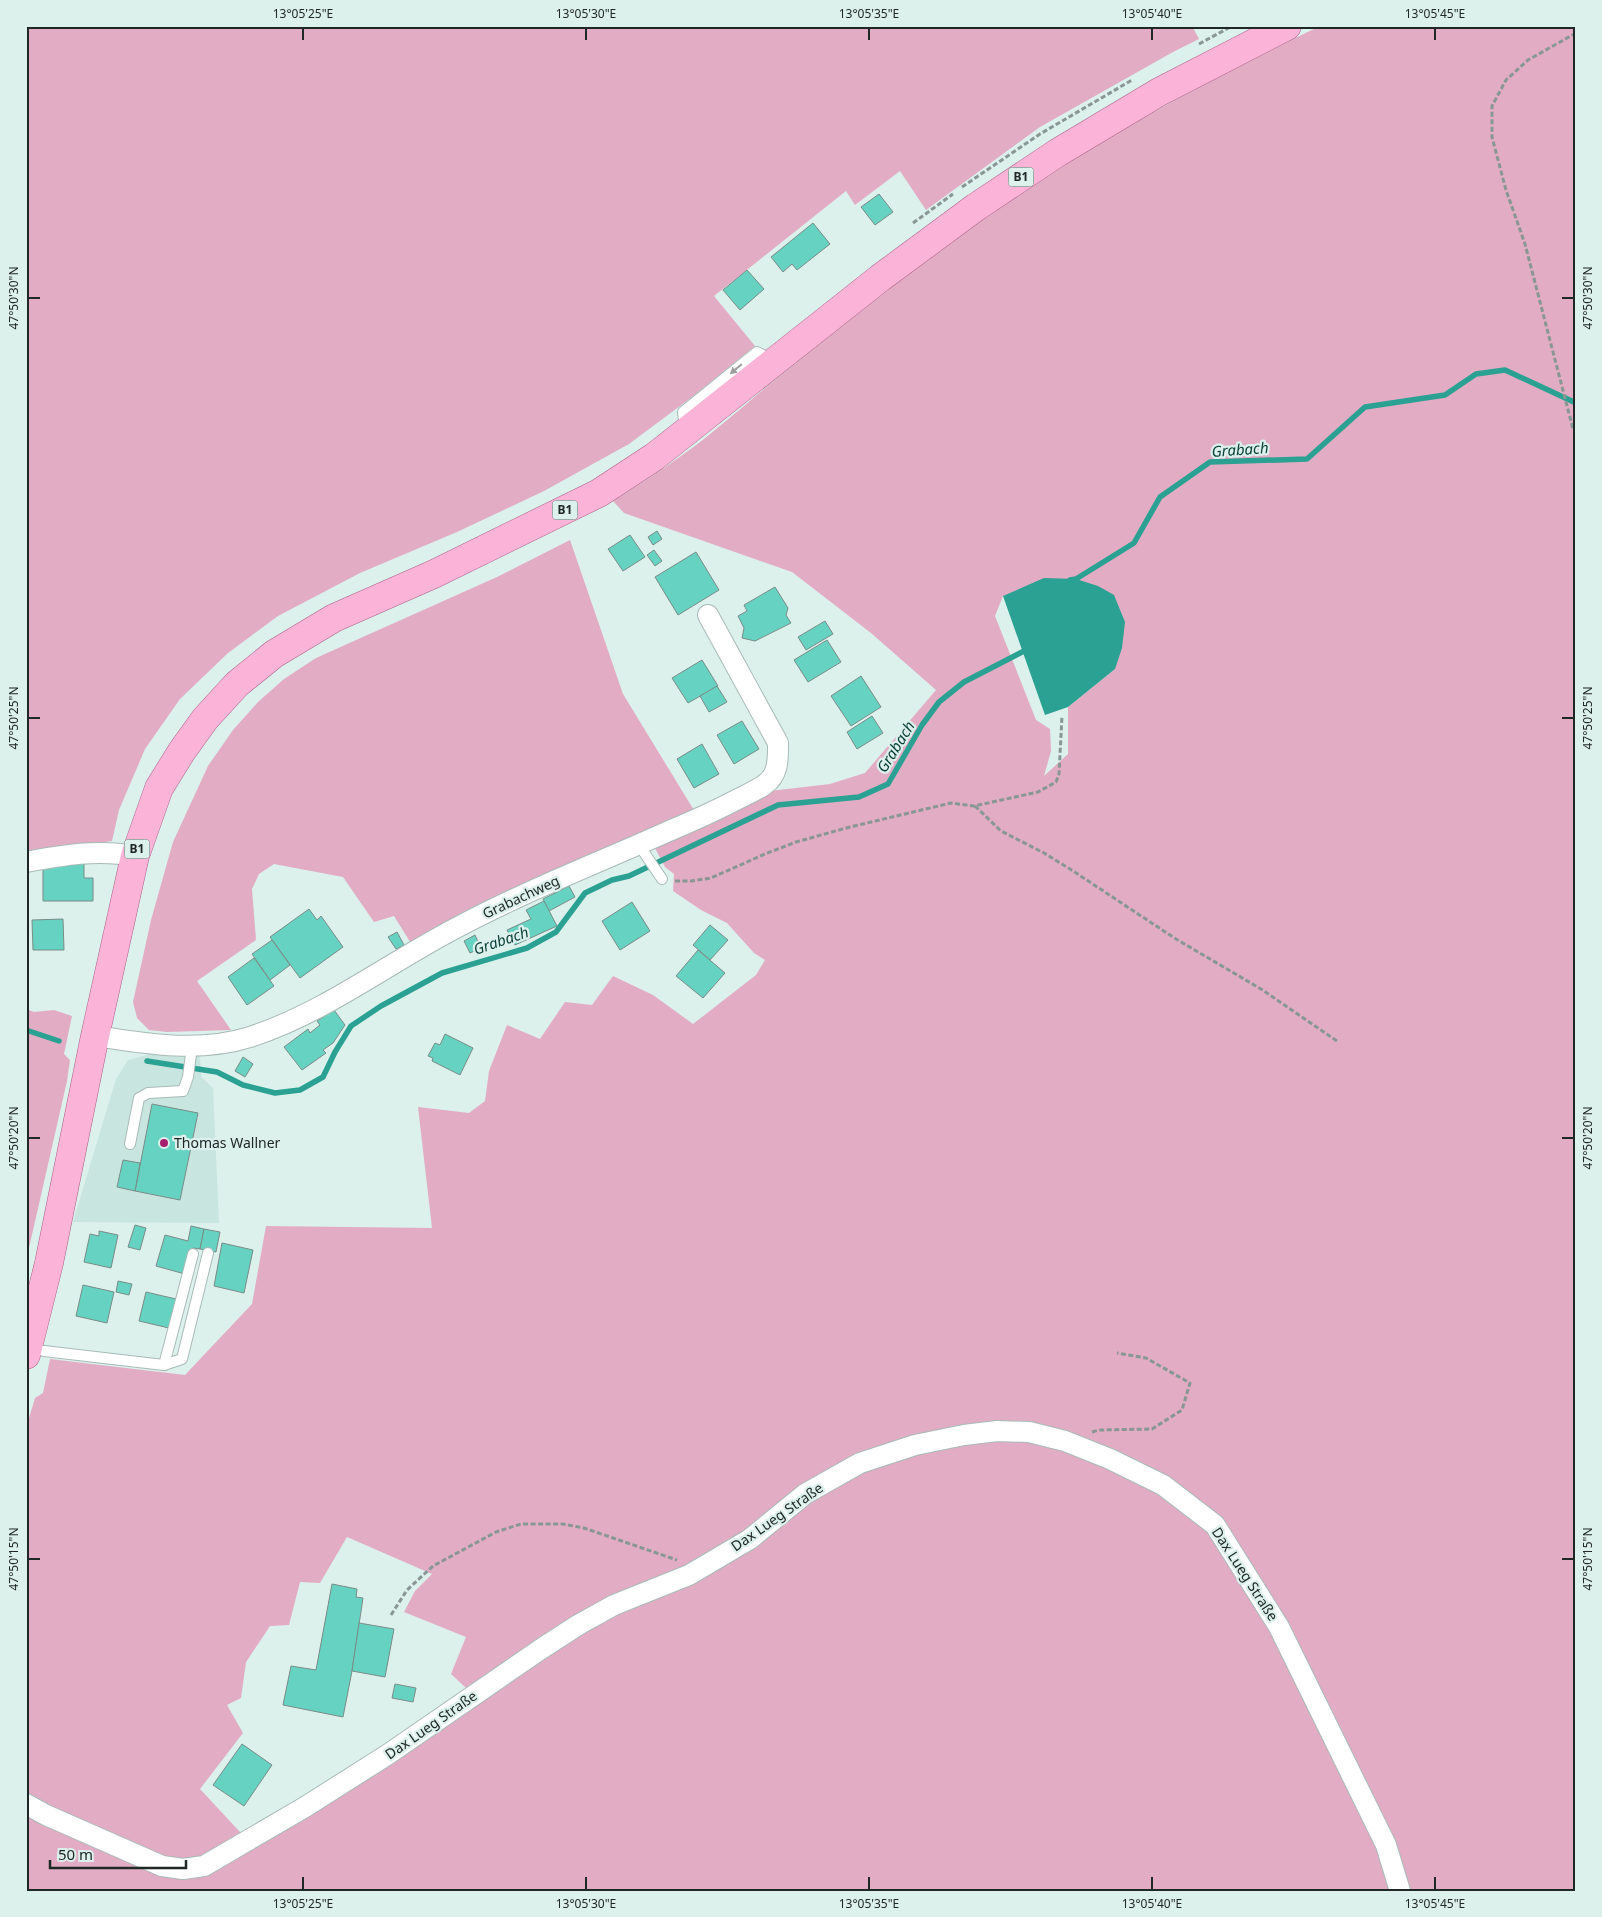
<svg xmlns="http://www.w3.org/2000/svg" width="1602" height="1917" font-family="'Noto Sans',sans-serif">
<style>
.built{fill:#c9e5df}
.green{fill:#e2acc4;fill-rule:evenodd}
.water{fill:#2aa192}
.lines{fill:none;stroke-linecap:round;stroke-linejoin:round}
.stream{stroke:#2aa192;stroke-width:5.5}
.building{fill:#66d3c2;stroke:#798c88}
.lane-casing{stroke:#a8bbb7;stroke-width:12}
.street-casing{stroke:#a8bbb7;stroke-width:22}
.primary-casing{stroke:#ad6288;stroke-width:29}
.path{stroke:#889794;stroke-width:3;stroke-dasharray:5 2.5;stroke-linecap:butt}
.lane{stroke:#fff;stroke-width:10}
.street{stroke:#fff;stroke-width:20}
.primary{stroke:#fbb3d7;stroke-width:28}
.oneway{fill:#9b9e9d}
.ticks{fill:none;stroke:#202826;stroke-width:2}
.poi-dot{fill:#a4206e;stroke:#dcf0ec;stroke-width:2}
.labels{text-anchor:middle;stroke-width:4.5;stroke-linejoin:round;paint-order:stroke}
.shield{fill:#dcf0ec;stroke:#586461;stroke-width:1}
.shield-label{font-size:12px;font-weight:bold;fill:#202826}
.street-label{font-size:14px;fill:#202826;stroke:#dcf0ec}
.poi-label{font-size:14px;fill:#202826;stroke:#dcf0ec;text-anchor:start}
.water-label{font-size:15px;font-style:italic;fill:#093d37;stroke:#dcf0ec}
.neatline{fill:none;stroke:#202826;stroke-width:2}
.ticks-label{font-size:12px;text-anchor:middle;fill:#202826}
</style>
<rect width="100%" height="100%" fill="#dcf0ec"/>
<polygon class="built" points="150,1054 200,1055 201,1077 213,1088 219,1223 73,1222 116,1079 128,1060"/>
<g class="green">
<polygon points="26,26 1192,26 1199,39 1173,52 1040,127 926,210 900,171 855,205 846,191 714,296 755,346 692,397 629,444 544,491 457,532 360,573 278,616 228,653 180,699 145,749 119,810 112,841 26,854"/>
<path d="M1320 26H1576V1891H26V1428L35 1398 43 1393 50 1359 185 1375 252 1304 266 1226 432 1228 418 1107 469 1113 485 1101 489 1071 507 1025 540 1039 565 1002 592 1005 613 976 653 995 693 1024 756 975 765 960 754 953 727 923 701 910 673 891 674 874 665 867 647 833 412 945 394 916 374 922 343 877 274 864 259 874 252 889 256 940 197 981 231 1030 167 1032 149 1030 137 1018 133 1002 151 920 173 842 208 766 233 730 258 702 284 679 316 658 497 577 570 540 623 694 695 812 770 791 830 784 865 773 936 690 871 633 792 572 624 513 613 501C636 486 659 472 681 456 714 433 744 405 775 380 837 330 899 280 964 232 1075 151 1197 86 1320 26ZM1003 596 1115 669 1068 707V754L1044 776 1051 751 1050 729 1036 720 995 616ZM347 1537 432 1574 415 1591 404 1612 466 1637 451 1674 479 1700 253 1846 200 1789 243 1733 227 1705 241 1698 246 1662 270 1626 289 1625 300 1582 320 1583Z"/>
<polygon points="26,1009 34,1012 54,1010 72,1016 64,1054 70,1060 67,1081 26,1261"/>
</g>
<polygon class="water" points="1044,578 1076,579 1098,586 1114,595 1125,622 1122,648 1115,669 1068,707 1045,715 1003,596"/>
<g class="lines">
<g class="stream">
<polyline points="1070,580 1076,579 1134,543 1160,497 1210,462 1307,459 1365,407 1445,395 1476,374 1505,370 1576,403"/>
<polyline points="26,1030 59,1041"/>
<polyline points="147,1061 217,1072 243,1085 275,1093 300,1090 323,1077 335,1052 351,1026 381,1006 442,973 527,948 556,932 585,893 612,880 629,876 778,805 859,797 888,784 922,725 939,702 964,682 1028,649"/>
</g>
</g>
<g class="building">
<polygon points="879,194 893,212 875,225 861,207"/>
<polygon points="813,223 830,244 797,270 792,264 783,272 771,257"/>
<polygon points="747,270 764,289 740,310 723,290"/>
<polygon points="657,531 662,539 653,545 648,537"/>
<polygon points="630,535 645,557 623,571 608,549"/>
<polygon points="654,550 662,561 655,566 647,555"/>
<polygon points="696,552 719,590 678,615 655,577"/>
<polygon points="775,587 788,608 786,615 791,623 755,641 742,638 744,628 738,616 747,611 744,605"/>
<polygon points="825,621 833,634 806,650 798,637"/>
<polygon points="827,640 841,662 808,682 794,660"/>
<polygon points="702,660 718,686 688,703 672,678"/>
<polygon points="861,676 881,707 851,726 831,696"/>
<polygon points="717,686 727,702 709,712 700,696"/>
<polygon points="872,716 883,733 857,749 847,732"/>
<polygon points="742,721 759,749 734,764 717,735"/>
<polygon points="702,744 719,774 694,788 677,759"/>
<polygon points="43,862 84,862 84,878 93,878 93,901 43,901"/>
<polygon points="569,886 575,897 549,911 543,899"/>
<polygon points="544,901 557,926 515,945 507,930 531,919 526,910"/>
<polygon points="632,902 650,931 620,950 602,921"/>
<polygon points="309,909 317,920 321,916 343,947 300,978 270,937"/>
<polygon points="63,919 64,950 33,950 32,920"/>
<polygon points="710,925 728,940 710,960 693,945"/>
<polygon points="397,932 404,945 396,949 388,937"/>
<polygon points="475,935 481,948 470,953 464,941"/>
<polygon points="272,940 290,965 270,980 252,954"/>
<polygon points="698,950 725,973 703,998 676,976"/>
<polygon points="254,958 274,986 247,1005 228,977"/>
<polygon points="334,1010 345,1025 333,1043 323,1050 326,1053 302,1070 284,1047 308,1029 310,1033 320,1025 317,1021"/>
<polygon points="445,1034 473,1048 460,1075 432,1061 433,1058 428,1056 435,1043 440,1045"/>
<polygon points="243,1057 253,1064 245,1077 235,1071"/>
<polygon points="152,1104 198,1113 180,1200 135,1191"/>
<polygon points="123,1160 140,1163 135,1191 117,1187"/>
<polygon points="135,1225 146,1228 140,1250 128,1247"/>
<polygon points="191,1226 204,1229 200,1249 193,1248 185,1274 156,1266 165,1235 188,1241"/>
<polygon points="204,1229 220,1232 216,1252 200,1249"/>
<polygon points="99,1231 118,1235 111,1268 84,1262 90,1234 99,1236"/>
<polygon points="222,1243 253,1250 244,1293 214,1286"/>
<polygon points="118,1281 132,1284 129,1295 116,1292"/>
<polygon points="83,1285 114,1292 107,1323 76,1316"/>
<polygon points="146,1292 176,1299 169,1328 139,1321"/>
<polygon points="332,1584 357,1589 356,1597 363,1598 352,1671 343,1717 283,1705 291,1666 316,1670"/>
<polygon points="359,1623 394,1629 385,1677 352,1671"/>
<polygon points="395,1684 416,1688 413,1702 392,1698"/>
<polygon points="242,1744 272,1765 244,1806 213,1785"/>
</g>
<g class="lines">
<defs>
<g id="lane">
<polyline points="685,429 683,412 757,352 773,360"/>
<polyline points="639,845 662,879"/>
<polyline points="130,1144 139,1098 148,1093 183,1091 188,1077 192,1046"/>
<polyline points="29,1347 44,1351 164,1365 193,1254"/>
<polyline points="164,1365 182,1359 208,1253"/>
</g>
<g id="street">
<path d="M26 862C63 855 98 849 135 856"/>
<path d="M95 1036C147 1044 199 1053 250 1037 324 1013 387 964 456 928 525 891 598 863 669 831 693 821 717 810 740 798 748 794 757 790 764 785 779 775 778 759 778 743L708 615"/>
<polyline points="26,1804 46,1815 162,1866 183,1869 204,1866 305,1807 387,1755 541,1649 578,1625 614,1605 689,1575 750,1539 805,1494 860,1463 915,1445 964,1435 997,1431 1029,1432 1065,1441 1110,1459 1163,1485 1215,1525 1279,1627 1386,1845 1400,1891"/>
</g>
<polyline id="primary" points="26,1355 49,1263 95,1036 135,856 159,788 182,751 205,719 237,684 274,654 334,618 434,574 599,493 654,457 880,278 976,207 1057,153 1159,92 1287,26"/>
</defs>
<use href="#lane" class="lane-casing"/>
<use href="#street" class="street-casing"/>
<use href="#primary" class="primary-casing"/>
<g class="path">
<polyline points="1576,33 1528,60 1506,80 1492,106 1492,137 1506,190 1525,244 1573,429 1576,432"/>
<polyline points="1199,44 1232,26"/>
<polyline points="962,187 1040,134 1132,80"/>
<polyline points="913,223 953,194"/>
<polyline points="975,806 1001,831 1044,853 1070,869 1176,939 1261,989 1337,1041"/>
<polyline points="675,881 691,881 711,878 765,854 796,842 850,827 951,803 974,806 1038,792 1056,782 1059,774 1062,716"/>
<polyline points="1092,1432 1099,1430 1152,1429 1182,1410 1190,1383 1146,1358 1117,1353"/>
<polyline points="391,1615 407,1590 433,1566 496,1532 521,1524 563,1524 584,1528 677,1560"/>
</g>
<use href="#lane" class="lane"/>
<use href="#street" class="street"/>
<use href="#primary" class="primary"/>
</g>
<defs><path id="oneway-solid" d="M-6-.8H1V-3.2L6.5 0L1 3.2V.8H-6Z" transform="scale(1.25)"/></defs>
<use class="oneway" href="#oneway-solid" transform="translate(736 369) rotate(140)"/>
<path class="ticks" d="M303 28V40M586 28V40M869 28V40M1152 28V40M1435 28V40M28 298H40M1562 298H1574M28 718H40M1562 718H1574M28 1138H40M1562 1138H1574M28 1559H40M1562 1559H1574M303 1877V1890M586 1877V1890M869 1877V1890M1152 1877V1890M1435 1877V1890"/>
<circle class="poi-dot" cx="164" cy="1143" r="5"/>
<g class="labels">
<g class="shield">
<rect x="1008.5" y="167.5" width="25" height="19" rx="4"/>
<rect x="552.5" y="500.5" width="25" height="19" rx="4"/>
<rect x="124.5" y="839.5" width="25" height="19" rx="4"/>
</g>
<g class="shield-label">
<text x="1021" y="181">B1</text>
<text x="565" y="514">B1</text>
<text x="137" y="853">B1</text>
</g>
<g class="street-label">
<text transform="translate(521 897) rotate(-25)" y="5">Grabachweg</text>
<text transform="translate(777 1517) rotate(-35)" y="5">Dax Lueg Straße</text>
<text transform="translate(1245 1574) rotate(57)" y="5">Dax Lueg Straße</text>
<text transform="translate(431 1725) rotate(-35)" y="5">Dax Lueg Straße</text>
</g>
<g class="poi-label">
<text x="174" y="1148">Thomas Wallner</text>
</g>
<g class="water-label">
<text transform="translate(1240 450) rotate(-4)" y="5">Grabach</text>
<text transform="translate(896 747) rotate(-58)" y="5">Grabach</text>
<text transform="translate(501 941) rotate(-19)" y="5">Grabach</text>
</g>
</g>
<rect width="1602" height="1917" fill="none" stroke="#dcf0ec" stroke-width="55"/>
<path d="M50 1860v8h136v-8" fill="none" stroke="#202826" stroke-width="2.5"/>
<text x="58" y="1860" font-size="15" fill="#202826" stroke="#dcf0ec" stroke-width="4" paint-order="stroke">50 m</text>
<rect x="28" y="28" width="1546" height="1862" class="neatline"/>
<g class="ticks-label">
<text x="303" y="18">13°05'25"E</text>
<text x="586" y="18">13°05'30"E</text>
<text x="869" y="18">13°05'35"E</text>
<text x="1152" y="18">13°05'40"E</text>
<text x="1435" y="18">13°05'45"E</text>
<text transform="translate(14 298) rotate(-90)" y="4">47°50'30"N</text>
<text transform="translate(1588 298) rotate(-90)" y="4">47°50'30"N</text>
<text transform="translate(14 718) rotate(-90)" y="4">47°50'25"N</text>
<text transform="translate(1588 718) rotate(-90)" y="4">47°50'25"N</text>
<text transform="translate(14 1138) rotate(-90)" y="4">47°50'20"N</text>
<text transform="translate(1588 1138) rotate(-90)" y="4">47°50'20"N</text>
<text transform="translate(14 1559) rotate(-90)" y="4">47°50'15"N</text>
<text transform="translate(1588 1559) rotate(-90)" y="4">47°50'15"N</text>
<text x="303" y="1908">13°05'25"E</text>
<text x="586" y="1908">13°05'30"E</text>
<text x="869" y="1908">13°05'35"E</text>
<text x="1152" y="1908">13°05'40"E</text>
<text x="1435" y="1908">13°05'45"E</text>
</g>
</svg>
